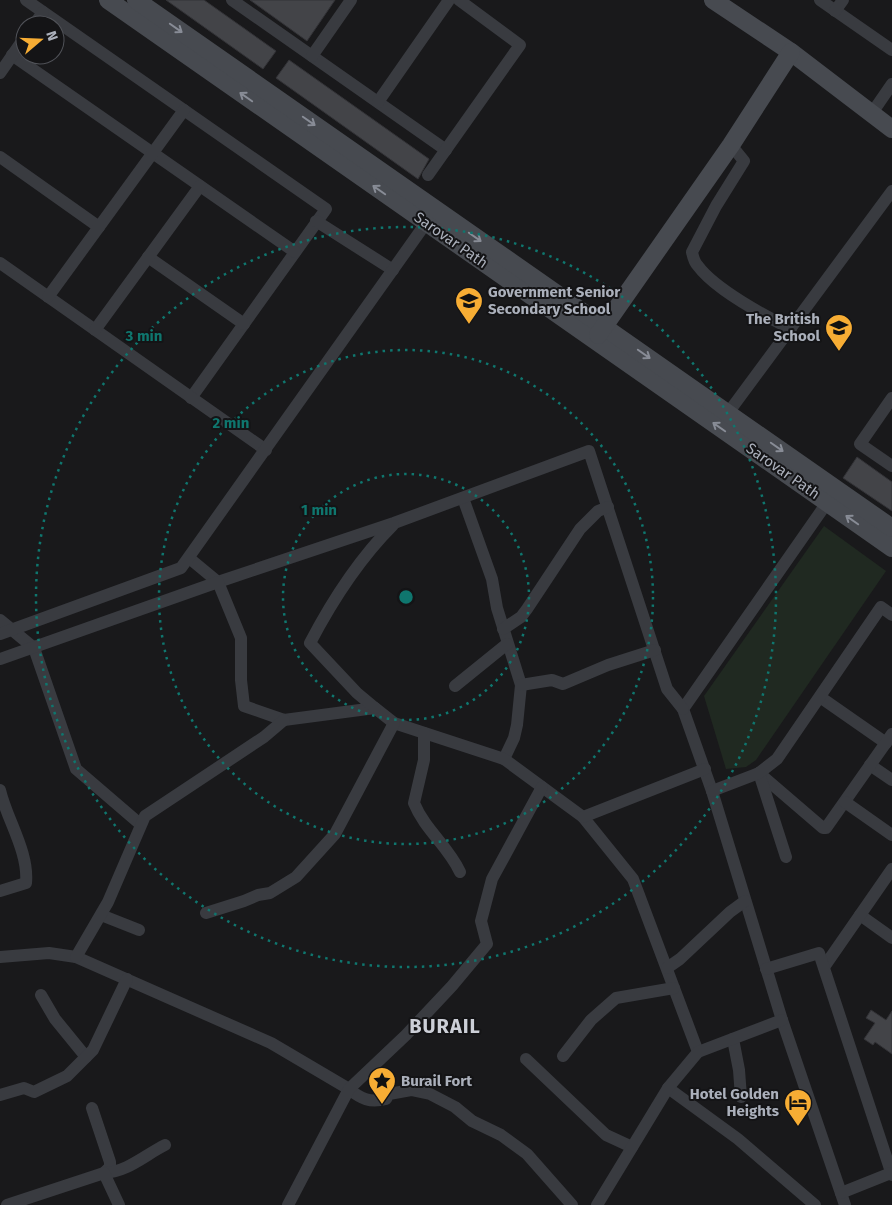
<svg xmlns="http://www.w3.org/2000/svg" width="892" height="1205" font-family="'Fira Sans',sans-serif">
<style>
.green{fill:#202921}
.building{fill:#434448;stroke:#333337}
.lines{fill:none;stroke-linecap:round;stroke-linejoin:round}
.street{stroke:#393b40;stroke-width:12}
.secondary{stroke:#474a50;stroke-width:18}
.oneway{stroke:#888c96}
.ring{fill:none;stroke:#0f766e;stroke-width:2.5;stroke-dasharray:2.5 5}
.labels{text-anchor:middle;stroke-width:4;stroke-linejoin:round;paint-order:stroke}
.street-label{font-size:15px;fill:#abb0bb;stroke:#141416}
.poi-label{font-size:15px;font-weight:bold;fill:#abb0bb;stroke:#141416;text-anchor:start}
.district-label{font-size:20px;font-weight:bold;letter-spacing:1px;fill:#cccfd7;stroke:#141416}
.centre{fill:#0f766e;stroke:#141416;stroke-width:2.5}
.ring-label{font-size:15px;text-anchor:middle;font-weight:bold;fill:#0f766e;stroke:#141416;stroke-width:4;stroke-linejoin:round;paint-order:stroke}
</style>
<rect width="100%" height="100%" fill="#19191b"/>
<polygon class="green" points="824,526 886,571 756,760 746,767 726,769 704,696"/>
<g class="building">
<polygon points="166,0 204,0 276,51 263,69"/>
<polygon points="250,0 335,0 307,41"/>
<polygon points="289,60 429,159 418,179 276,78"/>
<polygon points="857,457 892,482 892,511 843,478"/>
<polygon points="871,1010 886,1020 892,1011 892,1054 875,1042 873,1045 864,1039 875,1023 866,1018"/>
</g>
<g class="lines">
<g class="street">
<polyline points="26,0 326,209 191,398"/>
<polyline points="232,0 446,150"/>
<polyline points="820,0 892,50"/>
<polyline points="835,11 843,0"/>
<polyline points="34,25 43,12"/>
<polyline points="12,55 295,252"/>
<polyline points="312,56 351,0"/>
<polyline points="0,73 25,37"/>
<polyline points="378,102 449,0"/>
<polyline points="872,113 892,84"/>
<path d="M731 145 744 161 716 206 692 252C693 257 695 263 698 266 715 289 765 316 791 329"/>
<polyline points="0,157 99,227"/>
<polyline points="428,175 520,45 459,0"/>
<polyline points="316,221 393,270"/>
<polyline points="148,257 244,324"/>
<polyline points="0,263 266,450"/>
<polyline points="48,297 184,110"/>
<polyline points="95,330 200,186"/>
<polyline points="892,398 860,444 892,466"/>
<polyline points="728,413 892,191"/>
<polyline points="831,497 683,709 712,791 782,1020 845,1205"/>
<polyline points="463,498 492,579 497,608 521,685 517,725 514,738 504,759"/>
<polyline points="189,558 218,582 394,523 589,451 667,689 683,709"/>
<polyline points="0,620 34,648 76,769 140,824"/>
<polyline points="503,629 521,617 527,609 580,529 598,511 608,507"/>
<polyline points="0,634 181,568 431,216"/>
<polyline points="0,659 218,582 241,638 241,680 244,706 284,720 375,708 394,723 504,759 583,817 633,879 698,1052"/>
<polyline points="521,685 552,680 563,684 608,665 655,650"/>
<polyline points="455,686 507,644"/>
<polyline points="820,697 886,743"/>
<path d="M375 708 357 693 310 643C333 599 358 560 393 525"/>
<path d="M424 733V760L414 803C425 830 448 846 460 872"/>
<polyline points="870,765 892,780"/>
<polyline points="759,773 823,828 826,828 892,734"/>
<polyline points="759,773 786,857"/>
<path d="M0 790C7 820 29 852 26 883L0 891"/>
<polyline points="712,791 759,773 777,759 881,607 892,615"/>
<polyline points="845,802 892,835"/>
<polyline points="583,817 705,769"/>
<polyline points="206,913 244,901 258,895 270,893 296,877 335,834 394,723"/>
<polyline points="101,915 139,930"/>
<polyline points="860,915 892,938"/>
<path d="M0 957 49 953 76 957 271 1043 349 1089C361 1099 370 1103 386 1099L389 1094 411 1090 430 1094 455 1107 472 1121 501 1135 527 1154 572 1205"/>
<polyline points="76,957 108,902 145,816 264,737 284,720"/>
<polyline points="824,967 892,869"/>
<polyline points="667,968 680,959 730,912 745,901"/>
<polyline points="766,969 819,953 892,1175"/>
<polyline points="41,995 55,1019 86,1057"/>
<polyline points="733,1039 739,1070 741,1097"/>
<polyline points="563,1056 591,1020 616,998 674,988"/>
<polyline points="526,1059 606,1135 632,1147"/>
<polyline points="668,1088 738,1139 815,1205"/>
<polyline points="0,1095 24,1088 34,1092 67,1076 93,1050 127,979"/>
<polyline points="92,1108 110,1162 110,1167 104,1173"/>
<path d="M104 1173C127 1172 145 1155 165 1145"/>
<polyline points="841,1193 891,1173"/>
<polyline points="7,1205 104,1173 119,1205"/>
<polyline points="288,1205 349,1089 406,1035 452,986 487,944 481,921 492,879 542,787"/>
<polyline points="597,1205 668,1088 698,1052 782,1020"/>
</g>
<g class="secondary">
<polyline points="108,0 892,548"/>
<polyline points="136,0 892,528"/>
<polyline points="713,0 791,52 892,129"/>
<polyline points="598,335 731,145 791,52"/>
</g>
</g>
<defs><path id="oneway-shaft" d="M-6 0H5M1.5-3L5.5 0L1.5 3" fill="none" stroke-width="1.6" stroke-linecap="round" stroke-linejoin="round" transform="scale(1.25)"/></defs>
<g class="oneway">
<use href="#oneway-shaft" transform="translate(176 28) rotate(35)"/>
<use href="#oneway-shaft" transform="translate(246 97) rotate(-145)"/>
<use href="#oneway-shaft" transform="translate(309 121) rotate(35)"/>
<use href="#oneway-shaft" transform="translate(379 190) rotate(-145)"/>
<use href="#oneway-shaft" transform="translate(475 237) rotate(35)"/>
<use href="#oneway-shaft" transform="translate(644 354) rotate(35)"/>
<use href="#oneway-shaft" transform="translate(719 427) rotate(-145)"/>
<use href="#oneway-shaft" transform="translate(777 447) rotate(35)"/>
<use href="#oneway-shaft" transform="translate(852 520) rotate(-145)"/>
</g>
<g class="ring">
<circle cx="406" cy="597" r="123"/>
<circle cx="406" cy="597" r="247"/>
<circle cx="406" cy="597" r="370"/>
</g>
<defs>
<symbol id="school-pin" viewBox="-11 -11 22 30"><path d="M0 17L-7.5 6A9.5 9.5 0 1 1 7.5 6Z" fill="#f7ad34" stroke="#141416"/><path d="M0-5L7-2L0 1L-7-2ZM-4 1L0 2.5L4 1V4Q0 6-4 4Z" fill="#111"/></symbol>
<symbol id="sight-pin" viewBox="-11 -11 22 30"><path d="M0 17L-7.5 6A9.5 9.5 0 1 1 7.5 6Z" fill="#f7ad34" stroke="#141416"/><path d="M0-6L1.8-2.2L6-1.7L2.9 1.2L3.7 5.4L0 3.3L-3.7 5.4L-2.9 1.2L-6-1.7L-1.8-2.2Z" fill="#111"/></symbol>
<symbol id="hotel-pin" viewBox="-11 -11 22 30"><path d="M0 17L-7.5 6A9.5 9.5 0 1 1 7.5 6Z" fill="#f7ad34" stroke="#141416"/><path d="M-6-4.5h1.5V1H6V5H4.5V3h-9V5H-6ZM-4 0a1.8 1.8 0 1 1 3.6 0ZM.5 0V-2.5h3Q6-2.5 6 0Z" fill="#111"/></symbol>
</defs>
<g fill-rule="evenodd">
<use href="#school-pin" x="453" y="285" width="32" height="43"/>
<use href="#school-pin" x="823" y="312" width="32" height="43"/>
<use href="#sight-pin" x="366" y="1065" width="32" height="43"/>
<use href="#hotel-pin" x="782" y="1087" width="32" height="43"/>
</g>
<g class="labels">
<g class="street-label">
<text transform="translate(451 240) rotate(35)" y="5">Sarovar Path</text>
<text transform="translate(783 471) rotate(35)" y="5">Sarovar Path</text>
</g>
<g class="poi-label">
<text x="488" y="297">Government Senior<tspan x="488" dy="17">Secondary School</tspan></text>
<text x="820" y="324" text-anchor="end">The British<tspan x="820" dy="17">School</tspan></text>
<text x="401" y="1086">Burail Fort</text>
<text x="779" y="1099" text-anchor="end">Hotel Golden<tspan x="779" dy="17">Heights</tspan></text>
</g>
<g class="district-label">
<text x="445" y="1033">BURAIL</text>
</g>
</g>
<circle cx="406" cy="597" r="8" class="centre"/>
<g class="ring-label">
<text x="144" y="341">3 min</text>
<text x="231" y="428">2 min</text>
<text x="319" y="515">1 min</text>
</g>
<g transform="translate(40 40) rotate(71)"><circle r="24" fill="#141416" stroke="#505258"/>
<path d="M0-4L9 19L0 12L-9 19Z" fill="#f7ad34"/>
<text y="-8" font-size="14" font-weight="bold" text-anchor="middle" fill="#abb0bb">N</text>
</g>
</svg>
